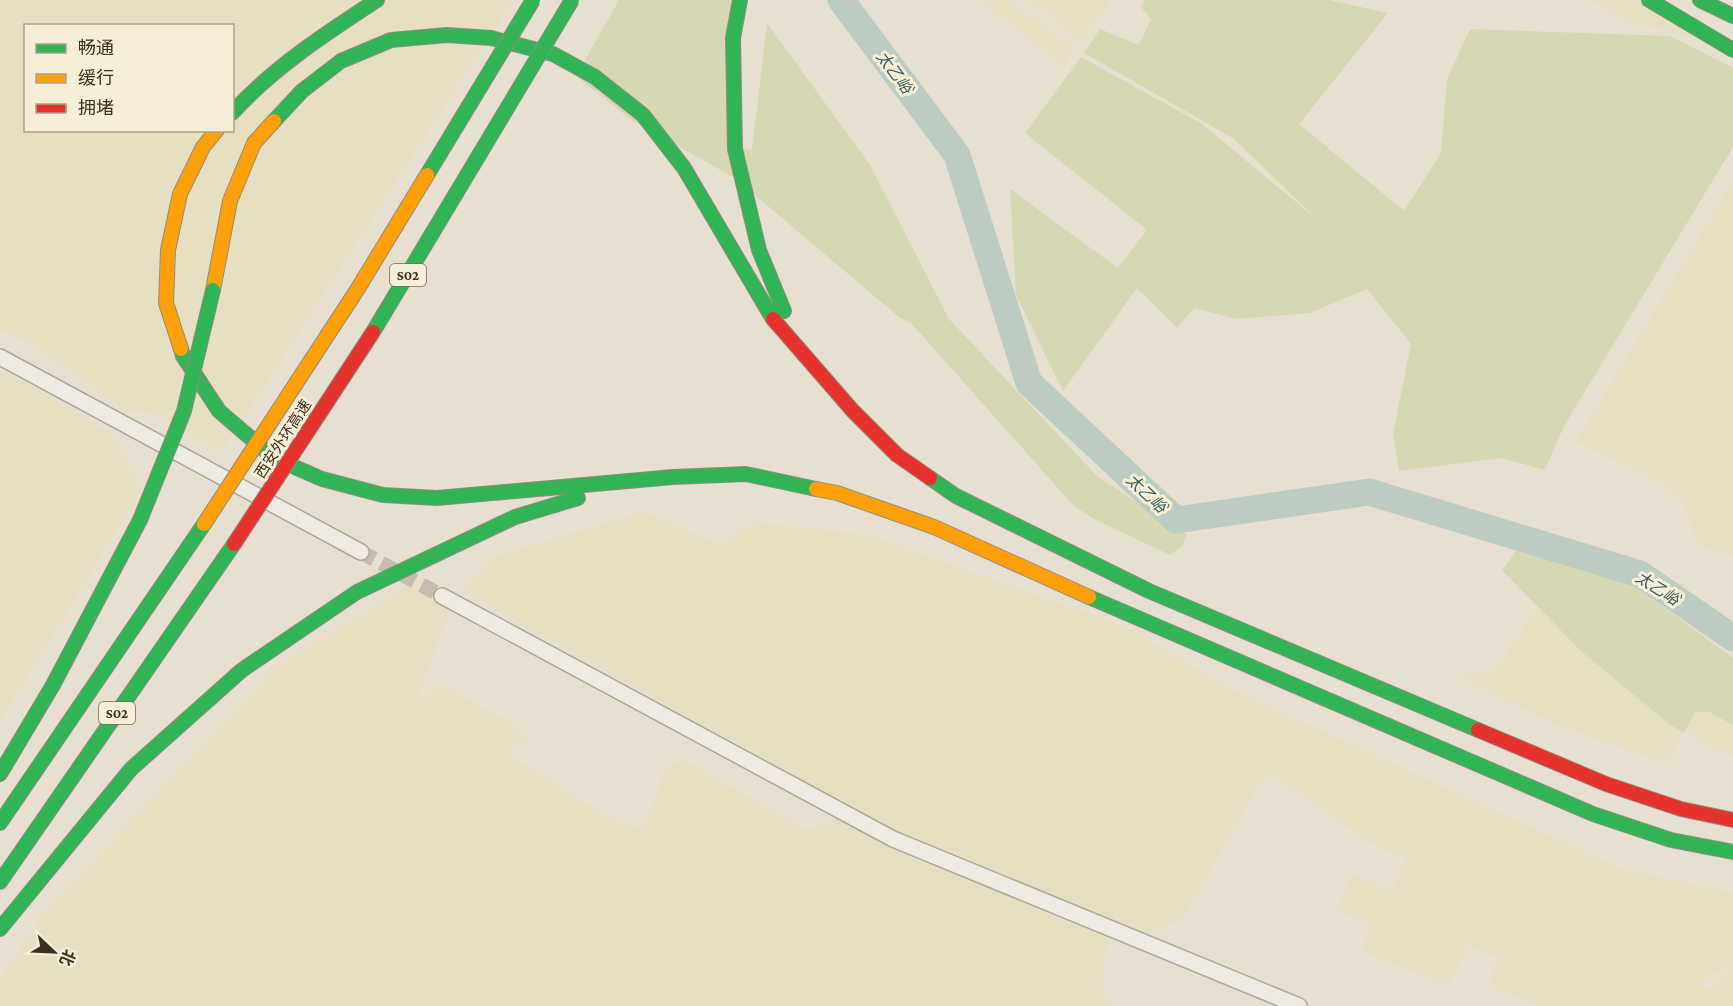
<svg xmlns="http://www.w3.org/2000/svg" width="1733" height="1006" font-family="'Crimson Pro','Noto Sans SC',serif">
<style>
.farmland{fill:#e6dfc2;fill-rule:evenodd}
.green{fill:#d6d7b3}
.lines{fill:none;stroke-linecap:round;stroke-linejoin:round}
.river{stroke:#bcccc2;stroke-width:27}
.street-tunnel{stroke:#c5bcae;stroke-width:15;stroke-dasharray:15 8;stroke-linecap:butt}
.street-casing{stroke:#ada599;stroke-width:18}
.fast-casing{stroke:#928b80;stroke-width:16}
.slow-casing{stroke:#928b80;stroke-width:16}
.jam-casing{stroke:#928b80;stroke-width:16}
.street{stroke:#efebe3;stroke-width:15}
.fast{stroke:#30b455;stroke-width:14}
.slow{stroke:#ff9f0a;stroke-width:14}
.jam{stroke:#e5322d;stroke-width:14}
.fast-bridge-casing{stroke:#928b80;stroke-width:16;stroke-linecap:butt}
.slow-bridge-casing{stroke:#928b80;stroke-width:16;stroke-linecap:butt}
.jam-bridge-casing{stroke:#928b80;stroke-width:16;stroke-linecap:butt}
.fast-bridge{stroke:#30b455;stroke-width:14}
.slow-bridge{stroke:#ff9f0a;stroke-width:14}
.jam-bridge{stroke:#e5322d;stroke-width:14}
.labels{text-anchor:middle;stroke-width:6;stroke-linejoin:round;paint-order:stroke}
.shield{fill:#f7eed8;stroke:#756857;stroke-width:1.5}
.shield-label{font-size:14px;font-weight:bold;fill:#3d2e20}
.street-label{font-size:15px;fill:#3d2e20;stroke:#f7eed8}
.water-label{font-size:16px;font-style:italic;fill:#2f5d5a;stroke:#f7eed8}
</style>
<rect width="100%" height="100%" fill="#e7e0d1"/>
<g class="farmland">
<path d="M0 0H513L222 452 155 414 126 410 32 345 0 330ZM26 26H232V130H26Z"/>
<polygon points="979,0 1007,0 1073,45 1064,67"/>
<polygon points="1026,0 1111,0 1079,44 1045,11"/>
<polygon points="1590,0 1641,0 1733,59 1674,31 1630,24"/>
<polygon points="1733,181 1733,555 1698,547 1685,508 1666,485 1576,442"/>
<polygon points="0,371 16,377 115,437 141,491 0,721"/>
<polygon points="643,512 721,545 753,522 867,535 1127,627 1231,689 1622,869 1733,893 1733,963 1697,983 1712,990 1730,966 1733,967 1733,1006 1538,1006 1489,985 1498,958 1468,945 1448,986 1361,951 1371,925 1337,911 1351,874 1393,891 1406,859 1372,844 1266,772 1183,918 1148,935 1110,920 1102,992 1111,1006 0,1006 0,979 45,911 279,664 423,577 455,594 417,700 440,684 515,725 530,740 504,752 615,821 644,829 666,766 684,760 807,830 856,811 463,590 493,557"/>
<polygon points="1537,607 1581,651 1669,724 1684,733 1667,764 1560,726 1455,676 1496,669"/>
<polygon points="1695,712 1709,712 1733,725 1733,756 1707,746 1688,729"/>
</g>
<g class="green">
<polygon points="619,0 743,0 729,145 752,150 767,23 870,165 949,319 1098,477 1187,535 1182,546 1170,555 1092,518 1073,505 911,323 900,318 735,178 633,121 576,76"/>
<polygon points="1146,0 1329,0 1388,13 1299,124 1404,211 1441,153 1447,79 1470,29 1670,36 1733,68 1733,147 1564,426 1545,470 1502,458 1399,471 1393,434 1411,344 1367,289 1310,313 1236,319 1194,308 1177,328 1137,288 1063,391 1016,295 1010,189 1118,268 1147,230 1025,133 1081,57 1202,124 1320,222 1233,138 1084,53 1100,29 1139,45 1151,19 1140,6"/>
<polygon points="1534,528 1572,540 1733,658 1733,725 1709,712 1695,712 1684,733 1669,724 1581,651 1502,570"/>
</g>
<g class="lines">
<polyline class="river" points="841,0 957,155 1029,383 1176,520 1369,492 1640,574 1733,638"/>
<polyline class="street-tunnel" points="361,552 442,596"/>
<defs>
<g id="street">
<polyline points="0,357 361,552"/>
<polyline points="442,596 893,839 1299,1006"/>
</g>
<g id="fast">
<polyline points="740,0 733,38 735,149 759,250 784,311"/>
<polyline points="1649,0 1733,50"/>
<polyline points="1700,0 1733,16"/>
<path d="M232 113C274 67 325 34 377 0"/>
<polyline points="274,121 302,91 341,61 391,40 447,35 491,38 553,54 595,77 643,115 684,168 773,319"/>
<polyline points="181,349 183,356 219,411 274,458 322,479 383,495 437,498 673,477 746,474 816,489"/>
<polyline points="930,478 956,496 1149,591 1478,730"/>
<polyline points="1089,597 1593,814 1671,840 1733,852"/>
<polyline points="0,774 53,685 140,520"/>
<polyline points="0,823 204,524"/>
<polyline points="0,882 234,544"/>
<polyline points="0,929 131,769 242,670 357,592 515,517 578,498"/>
</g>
<g id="slow">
<polyline points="213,290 230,201 254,143 274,121"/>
<polyline points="181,349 166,303 168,250 180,194 203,147 217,130"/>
<polyline points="816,489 837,493 934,527 1089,597"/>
</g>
<g id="jam">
<polyline points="773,319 853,411 897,455 930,478"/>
<polyline points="1478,730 1606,784 1681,809 1733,820"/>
</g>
</defs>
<use href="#street" class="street-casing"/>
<use href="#fast" class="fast-casing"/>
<use href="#slow" class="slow-casing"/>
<use href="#jam" class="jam-casing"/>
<use href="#street" class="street"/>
<use href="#fast" class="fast"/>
<use href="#slow" class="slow"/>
<use href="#jam" class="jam"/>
<defs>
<g id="fast-bridge">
<polyline points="427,175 533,0"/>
<polyline points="373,332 572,0"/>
<polyline points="140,520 184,411 213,290"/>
</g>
<polyline id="slow-bridge" points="204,524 357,290 427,175"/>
<polyline id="jam-bridge" points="234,544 373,332"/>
</defs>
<use href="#fast-bridge" class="fast-bridge-casing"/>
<use href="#slow-bridge" class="slow-bridge-casing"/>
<use href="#jam-bridge" class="jam-bridge-casing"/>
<use href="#fast-bridge" class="fast-bridge"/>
<use href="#slow-bridge" class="slow-bridge"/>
<use href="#jam-bridge" class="jam-bridge"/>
</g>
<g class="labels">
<g class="shield">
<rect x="390" y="264" width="36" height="22" rx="4.5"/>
<rect x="99" y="702" width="36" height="22" rx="4.5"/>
</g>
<g class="shield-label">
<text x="408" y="280">S02</text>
<text x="117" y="718">S02</text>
</g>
<g class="street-label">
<text transform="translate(283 439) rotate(-57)" y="5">西安外环高速</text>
</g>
<g class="water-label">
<text transform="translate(895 72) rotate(53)" y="6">太乙峪</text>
<text transform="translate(1147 493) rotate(43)" y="6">太乙峪</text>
<text transform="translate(1658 588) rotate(32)" y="6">太乙峪</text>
</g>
</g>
<rect x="24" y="24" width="210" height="108" fill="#f7eed8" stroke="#ada18e" stroke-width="1.5"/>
<rect x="36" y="44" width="30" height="9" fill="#30b455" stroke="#ada18e" stroke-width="1.5"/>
<text x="78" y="54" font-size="18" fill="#3d2e20">畅通</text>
<rect x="36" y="74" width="30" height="9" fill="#ff9f0a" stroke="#ada18e" stroke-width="1.5"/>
<text x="78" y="84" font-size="18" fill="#3d2e20">缓行</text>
<rect x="36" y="104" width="30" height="9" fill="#e5322d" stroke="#ada18e" stroke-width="1.5"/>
<text x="78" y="114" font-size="18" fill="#3d2e20">拥堵</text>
<g transform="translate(54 952) rotate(113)" stroke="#f7eed8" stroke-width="4.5" paint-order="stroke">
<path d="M0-4.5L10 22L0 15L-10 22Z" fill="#3d2e20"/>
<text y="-9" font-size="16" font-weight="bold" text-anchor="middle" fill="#3d2e20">北</text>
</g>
</svg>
